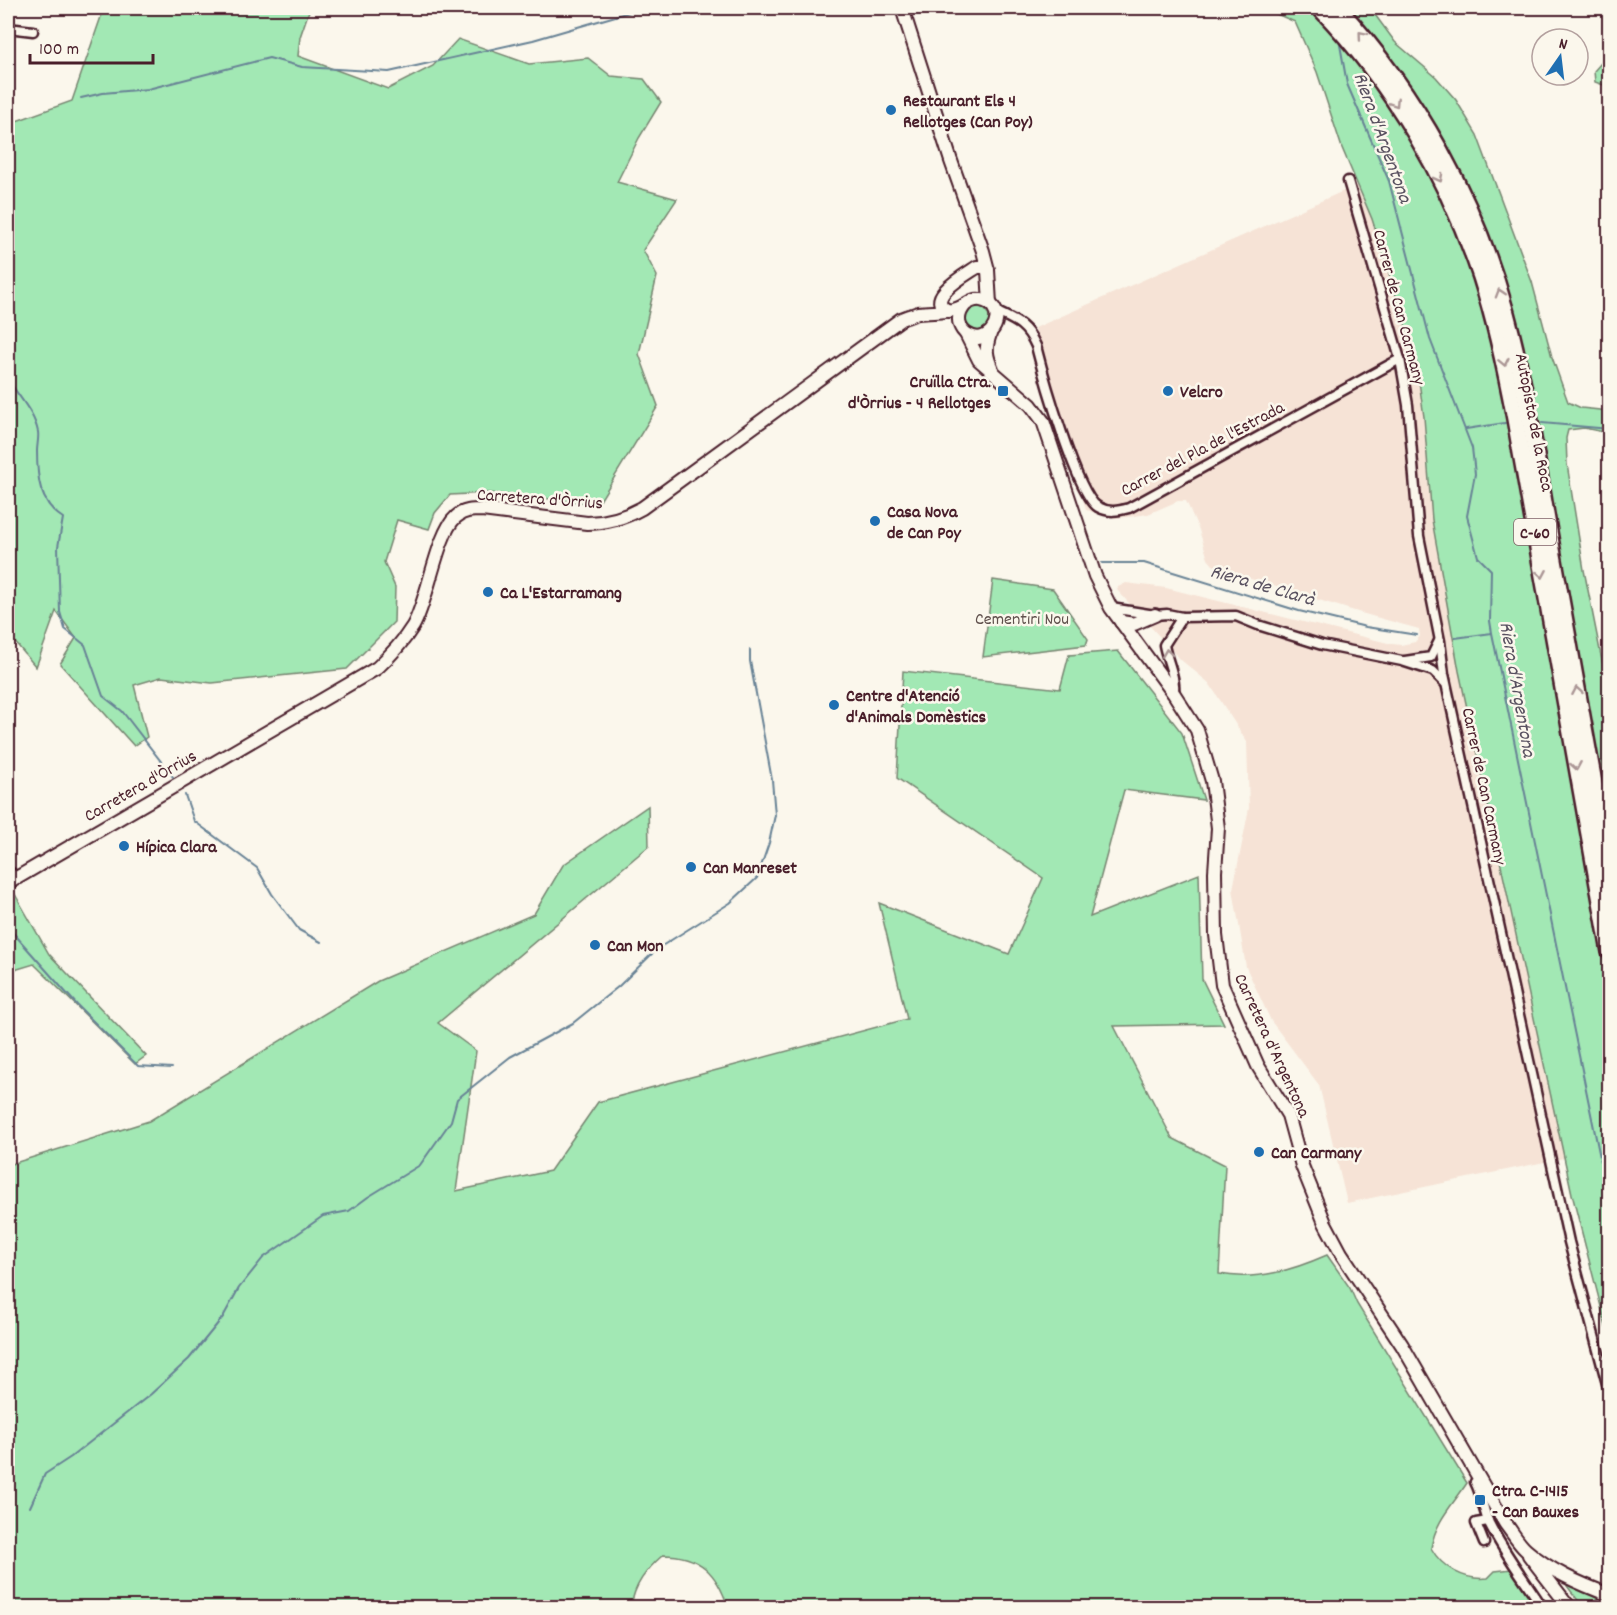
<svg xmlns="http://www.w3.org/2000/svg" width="1617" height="1615" font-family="Dekko,sans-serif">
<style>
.built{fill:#f6e3d6}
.green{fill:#a2e8b4;stroke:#768470;stroke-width:1.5}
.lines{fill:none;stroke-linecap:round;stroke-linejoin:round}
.stream{stroke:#678295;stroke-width:2}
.street-casing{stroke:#4a1f2b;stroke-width:13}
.secondary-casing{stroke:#4a1f2b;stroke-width:16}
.highway-casing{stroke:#4a1f2b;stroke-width:20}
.street{stroke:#fbf7ec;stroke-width:8}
.secondary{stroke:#fbf7ec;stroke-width:12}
.highway{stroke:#fbf7ec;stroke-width:15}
.oneway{stroke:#ab9695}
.poi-dot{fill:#1f6fb2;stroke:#fbf7ec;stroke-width:2}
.labels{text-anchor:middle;stroke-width:5;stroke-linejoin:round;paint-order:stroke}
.shield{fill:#fbf7ec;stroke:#7f6065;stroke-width:1.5}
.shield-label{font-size:16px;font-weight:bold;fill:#4a1f2b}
.poi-label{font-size:18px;font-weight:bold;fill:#4a1f2b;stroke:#fbf7ec;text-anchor:start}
.street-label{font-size:18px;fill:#4a1f2b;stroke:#fbf7ec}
.park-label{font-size:18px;fill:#60514d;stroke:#fbf7ec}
.water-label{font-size:20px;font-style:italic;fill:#595160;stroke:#fbf7ec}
</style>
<rect width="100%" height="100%" fill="#fbf7ec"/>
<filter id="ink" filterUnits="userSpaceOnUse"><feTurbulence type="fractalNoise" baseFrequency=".0167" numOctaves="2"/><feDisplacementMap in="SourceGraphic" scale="12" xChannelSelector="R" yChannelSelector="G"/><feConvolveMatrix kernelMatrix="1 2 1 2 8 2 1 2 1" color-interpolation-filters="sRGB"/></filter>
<g filter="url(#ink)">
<polygon class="built" points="1357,185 1372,219 1416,360 1459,671 1564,1158 1347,1203 1319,1085 1271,1021 1246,967 1233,889 1249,808 1247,742 1209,683 1181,660 1117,590 1118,587 1126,583 1166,588 1392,644 1401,645 1415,642 1420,636 1419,629 1361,613 1222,570 1213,565 1208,559 1199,530 1186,501 1178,501 1148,514 1128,517 1115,518 1086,510 1035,328"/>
<g class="green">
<polygon points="104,8 310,8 300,37 298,56 388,89 433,66 458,39 529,64 588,58 611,76 644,79 661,102 639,138 617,182 677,199 643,250 657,276 639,354 658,406 598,504 488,493 450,495 435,513 429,529 397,520 384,562 395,587 394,622 347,669 212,683 161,677 134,685 147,737 134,746 60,664 76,638 56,611 36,667 8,634 8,124 72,101"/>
<polygon points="1252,8 1370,8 1395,42 1436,77 1456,100 1477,135 1532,282 1552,357 1568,402 1581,408 1609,411 1609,433 1584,428 1568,430 1566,438 1567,464 1584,570 1610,701 1609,1338 1572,1194 1459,671 1432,520 1424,417 1416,360 1372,219 1342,148 1317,72 1295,22 1272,12"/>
<polygon points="1609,54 1609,87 1595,82 1594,71"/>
<circle cx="977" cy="319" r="12"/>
<polygon points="993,580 1053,589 1088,639 1086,645 983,657"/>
<path d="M1118 651 1182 733 1204 800 1124 790 1090 917 1199 874 1202 979 1224 1024 1114 1026 1172 1138 1225 1165 1219 1274C1257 1281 1293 1270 1327 1255L1350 1288 1357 1304 1467 1483C1452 1506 1436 1520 1431 1548 1442 1568 1465 1581 1488 1578L1495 1571 1512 1569 1538 1607H728C717 1573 700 1555 663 1555 646 1570 634 1585 631 1607L8 1608V1165L149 1121 378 981 534 914 563 865 648 806 649 846 438 1023 476 1051 456 1191 550 1171 598 1102 907 1019 879 903 1009 954 1043 878 897 778 903 671 1060 689 1069 655Z"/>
<polygon points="8,882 49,954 146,1056 135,1064 34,964 8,972"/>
<polygon points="1568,1584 1609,1604 1609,1605 1607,1607 1583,1607 1567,1586"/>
</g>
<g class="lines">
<g class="stream">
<polyline points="1304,8 1315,12"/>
<polyline points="1339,39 1347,84 1389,181 1430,339 1472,448 1475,474 1467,516 1478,557 1491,570 1490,621 1492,633 1610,1206"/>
<polyline points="81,98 103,93 148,89 269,58 302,67 389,72 533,40 643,8"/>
<path d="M8 378C17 396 34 411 38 432 39 438 37 445 37 451 37 477 39 503 63 518L58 547 60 612 65 629 85 645 103 696 122 711 173 777"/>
<polyline points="1542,423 1610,429"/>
<polyline points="1466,429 1505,423"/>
<polyline points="1102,563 1144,563 1299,611 1366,627 1417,635"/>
<polyline points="1455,638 1492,633"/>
<polyline points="185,795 194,821 257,868 272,894 299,930 321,942"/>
<polyline points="8,927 77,1005 138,1066 172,1068"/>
<polyline points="30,1507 45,1474 71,1457 151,1394 189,1359 223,1317 239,1288 263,1258 323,1216 349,1211 368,1197 420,1165 451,1121 457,1099 510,1057 573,1023 619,986 657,949 730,903 757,878 769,843 775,815 772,780 750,661 750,650"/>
</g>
<defs>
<g id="street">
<polyline points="8,28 33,31"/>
<polyline points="1348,181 1400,359 1408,405 1419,536 1440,641 1444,674 1569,1242 1610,1395"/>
<path d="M995 311C1016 321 1026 324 1036 346 1043 374 1077 495 1098 507 1109 513 1118 511 1129 508L1400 359"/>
<polyline points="1111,608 1155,615 1167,614 1182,617 1236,616 1258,625 1322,645 1402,661 1433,671 1445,683"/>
<polyline points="1405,661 1431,657 1439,641"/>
<path d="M1174 694C1176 677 1167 661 1164 645L1182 617"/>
<polyline points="8,870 17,878"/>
<path d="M1475 1482C1482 1495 1483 1510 1489 1523 1504 1553 1525 1580 1543 1608"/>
<polyline points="1484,1543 1476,1523 1488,1521"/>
</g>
<g id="secondary">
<polyline points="902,8 951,161 983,251 988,270 990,304"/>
<path d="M949 311C921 299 967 274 977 267H984L988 270"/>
<path d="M966 334 979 360 1031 405 1043 421 1095 576 1111 608 1174 694 1197 730 1212 781 1218 828 1215 872 1216 935 1222 985 1258 1066 1288 1115 1302 1166 1325 1223 1341 1253 1402 1345 1505 1523C1512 1532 1518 1543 1526 1550 1550 1571 1580 1584 1610 1595"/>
<path d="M990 334C985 348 986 356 992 369"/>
<polyline points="1121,622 1134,624 1155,615"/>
<path d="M8 883 377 668C391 655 403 642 413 626 428 601 437 533 456 517 463 510 473 510 482 510L587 523C608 523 624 518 642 508L901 319C906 317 912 315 918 313 931 311 944 313 956 309 965 307 970 298 981 300 1004 304 1000 335 978 338 959 335 953 318 966 304"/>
<polyline points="1529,1555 1570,1608"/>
</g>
<g id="highway">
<path d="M1320 8C1392 83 1448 178 1481 277 1496 324 1506 371 1515 419L1610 952"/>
<path d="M1338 8C1417 94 1475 200 1506 313 1527 390 1538 470 1552 549 1571 657 1591 764 1610 872"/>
</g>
</defs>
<use href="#street" class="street-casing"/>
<use href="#secondary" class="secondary-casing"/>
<use href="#highway" class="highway-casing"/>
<use href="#street" class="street"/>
<use href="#secondary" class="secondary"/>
<use href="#highway" class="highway"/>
</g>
<defs><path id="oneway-chevron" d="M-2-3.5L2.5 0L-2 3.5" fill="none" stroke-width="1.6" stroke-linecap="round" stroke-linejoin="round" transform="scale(1.5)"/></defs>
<g class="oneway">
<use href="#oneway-chevron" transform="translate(1362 35) rotate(-130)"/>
<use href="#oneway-chevron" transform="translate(1395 103) rotate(57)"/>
<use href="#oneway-chevron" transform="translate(1439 178) rotate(62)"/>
<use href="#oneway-chevron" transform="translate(1500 293) rotate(-107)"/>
<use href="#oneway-chevron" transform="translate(1504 362) rotate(78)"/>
<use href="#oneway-chevron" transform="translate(1542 574) rotate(80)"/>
<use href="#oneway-chevron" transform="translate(1167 653) rotate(-98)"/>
<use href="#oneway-chevron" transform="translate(1577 691) rotate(-100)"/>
<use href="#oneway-chevron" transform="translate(1576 766) rotate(80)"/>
</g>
</g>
<g class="poi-dot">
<circle cx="891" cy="110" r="6"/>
<rect x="997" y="385" width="12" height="12" rx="3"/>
<circle cx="1168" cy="391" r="6"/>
<circle cx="875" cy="521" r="6"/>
<circle cx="488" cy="592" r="6"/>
<circle cx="834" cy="705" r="6"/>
<circle cx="124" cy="846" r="6"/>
<circle cx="691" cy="867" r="6"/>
<circle cx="595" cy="945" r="6"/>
<circle cx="1259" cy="1152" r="6"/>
<rect x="1474" y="1494" width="12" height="12" rx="3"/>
</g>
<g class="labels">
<rect class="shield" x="1514" y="519" width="42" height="26" rx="4.5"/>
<g class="shield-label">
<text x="1535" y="538">C-60</text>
</g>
<g class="poi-label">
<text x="903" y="106">Restaurant Els 4<tspan x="903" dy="21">Rellotges (Can Poy)</tspan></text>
<text x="991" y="387" text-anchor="end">Cruïlla Ctra.<tspan x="991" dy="21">d'Òrrius - 4 Rellotges</tspan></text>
<text x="1180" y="397">Velcro</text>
<text x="887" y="517">Casa Nova<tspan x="887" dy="21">de Can Poy</tspan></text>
<text x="500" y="598">Ca L'Estarramang</text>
<text x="846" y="701">Centre d'Atenció<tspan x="846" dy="21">d'Animals Domèstics</tspan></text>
<text x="136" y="852">Hípica Clara</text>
<text x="703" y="873">Can Manreset</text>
<text x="607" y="951">Can Mon</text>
<text x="1271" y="1158">Can Carmany</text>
<text x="1492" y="1496">Ctra. C-1415<tspan x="1492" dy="21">- Can Bauxes</tspan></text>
</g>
<g class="street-label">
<text transform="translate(1400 307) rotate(75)" y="6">Carrer de Can Carmany</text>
<text transform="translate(1535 422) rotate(79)" y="6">Autopista de la Roca</text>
<text transform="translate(1202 448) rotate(-28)" y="6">Carrer del Pla de l'Estrada</text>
<text transform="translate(540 498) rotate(4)" y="6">Carretera d'Òrrius</text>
<text transform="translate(140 785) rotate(-30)" y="6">Carretera d'Òrrius</text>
<text transform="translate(1485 786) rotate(78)" y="6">Carrer de Can Carmany</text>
<text transform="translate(1273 1045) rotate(65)" y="6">Carretera d'Argentona</text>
</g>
<g class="park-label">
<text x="1022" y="624">Cementiri Nou</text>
</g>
<g class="water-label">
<text transform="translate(1384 137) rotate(70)" y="7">Riera d'Argentona</text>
<text transform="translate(1263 584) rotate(16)" y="7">Riera de Clarà</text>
<text transform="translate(1519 689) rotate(80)" y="7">Riera d'Argentona</text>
</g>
</g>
<rect width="1617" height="1615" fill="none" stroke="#fbf7ec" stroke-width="30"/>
<rect x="15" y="15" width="1587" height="1585" fill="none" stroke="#4a1f2b" stroke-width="2" filter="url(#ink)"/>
<g transform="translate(1560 57) rotate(14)"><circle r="28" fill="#fbf7ec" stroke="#b4a19f" stroke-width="1.5"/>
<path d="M0-4.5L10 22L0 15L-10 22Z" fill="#1f6fb2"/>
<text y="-9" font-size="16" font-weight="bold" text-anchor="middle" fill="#4a1f2b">N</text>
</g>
<path d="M30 54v9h123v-9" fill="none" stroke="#4a1f2b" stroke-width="3"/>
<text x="39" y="54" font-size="18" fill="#4a1f2b" stroke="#fbf7ec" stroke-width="4.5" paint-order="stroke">100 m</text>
</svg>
